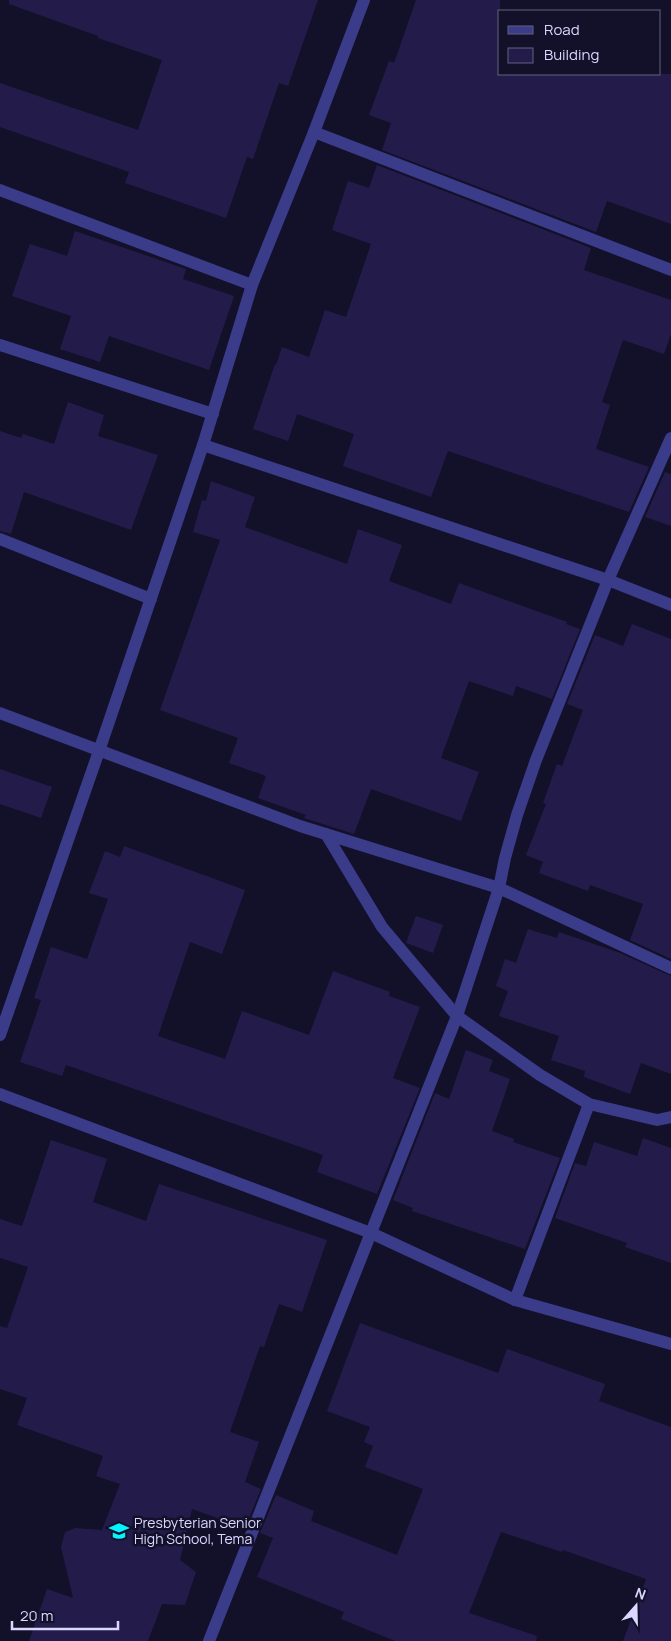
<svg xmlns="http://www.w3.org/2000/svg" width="671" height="1641" font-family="Manrope,sans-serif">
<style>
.building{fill:#231c4b}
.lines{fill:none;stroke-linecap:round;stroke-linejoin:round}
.street{stroke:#3a3b89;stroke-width:12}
.labels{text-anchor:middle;stroke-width:5;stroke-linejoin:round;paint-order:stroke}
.poi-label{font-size:14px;fill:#dbd8ff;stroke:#13102a;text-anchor:start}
</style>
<rect width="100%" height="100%" fill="#13102a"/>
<g class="building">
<polygon points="9,0 318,0 288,86 279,83 253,159 247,157 226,218 125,183 129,172 0,127 0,83 138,130 162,60 98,38 98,36 9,4"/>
<polygon points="416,0 500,0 500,74 671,74 671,224 607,201 596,232 382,150 391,123 369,115 389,61 394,63"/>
<polygon points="377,165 591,248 584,270 671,300 671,334 664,354 623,340 602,402 610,405 596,449 649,467 629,512 448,451 431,497 343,466 354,434 297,414 288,441 253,429 275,364 276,365 282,347 309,357 325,310 346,317 371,244 332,230 348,181 369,188"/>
<polygon points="75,231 186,269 183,279 234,296 209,370 109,336 100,362 60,349 71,316 12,296 30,244 67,256"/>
<polygon points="68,402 104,415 98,436 158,455 131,530 24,492 11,534 0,531 0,431 21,438 23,434 54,444"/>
<polygon points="665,472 671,474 671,526 645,517"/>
<polygon points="211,481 255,497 245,527 347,564 358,529 402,545 389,581 451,604 459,583 567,622 566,624 580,629 552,699 516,686 513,696 469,681 441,758 479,772 461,821 371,789 354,834 304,818 306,815 258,798 266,776 229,763 238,738 160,710 220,540 193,532 202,500 206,501"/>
<polygon points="632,624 671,639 671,959 630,940 643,904 590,885 588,891 539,873 543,862 526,855 546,804 543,803 557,764 562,766 583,710 567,704 595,635 623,646"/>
<polygon points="0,769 52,787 41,818 0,804"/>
<polygon points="124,846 245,890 222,954 190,942 158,1036 225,1059 242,1011 309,1035 333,971 390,992 389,996 420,1007 393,1078 420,1088 377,1194 317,1172 323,1155 66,1065 62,1076 20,1062 41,1000 34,998 51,947 87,959 108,899 89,893 105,851 120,857"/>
<polygon points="416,916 443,925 433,953 406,943"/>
<polygon points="528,929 557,938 559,932 620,953 671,976 671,1074 641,1063 630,1094 584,1077 585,1071 551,1060 559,1036 499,1016 508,991 496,986 505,959 516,963"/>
<polygon points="466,1050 493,1060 489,1071 510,1079 492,1131 514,1139 513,1142 560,1158 525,1249 412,1211 413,1208 393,1200 435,1093 449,1099"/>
<polygon points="643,1138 671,1148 671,1263 625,1247 627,1243 555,1218 575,1163 586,1166 594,1142 637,1156"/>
<polygon points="51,1140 107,1159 93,1202 146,1221 159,1184 327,1240 302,1312 279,1304 264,1347 260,1346 230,1432 259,1442 245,1482 261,1489 245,1528 192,1509 180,1560 196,1572 185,1605 162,1604 148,1641 29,1641 47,1589 73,1598 61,1547 65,1532 75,1528 102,1530 120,1484 96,1476 103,1456 17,1425 27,1398 0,1389 0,1326 7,1328 28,1267 0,1258 0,1219 22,1226"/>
<polygon points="360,1323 498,1373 507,1349 605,1384 599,1401 671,1427 671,1641 623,1641 646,1579 563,1550 562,1552 501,1532 469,1613 537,1636 536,1641 395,1641 341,1619 344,1612 257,1577 273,1538 260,1533 276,1495 314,1511 311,1521 397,1555 423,1489 365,1467 373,1446 364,1442 370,1427 327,1411"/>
</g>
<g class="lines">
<g class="street">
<polyline points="314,132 671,270"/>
<polyline points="0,190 252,285"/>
<polyline points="0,345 213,414"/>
<polyline points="203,445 608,580 671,605"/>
<polyline points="0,539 151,599"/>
<polyline points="0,713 300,826 499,888 671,968"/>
<polyline points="326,834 382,927 457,1016 540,1075 589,1104 657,1120 671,1117"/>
<polyline points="0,1035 99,751 203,445 252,285 314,132 364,0"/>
<polyline points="0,1094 371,1233 515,1300 671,1344"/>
<polyline points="515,1300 589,1104"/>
<polyline points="209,1641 457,1016 499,888 505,858 517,815 536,760 608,580 671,438"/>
</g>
</g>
<defs>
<symbol id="school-bare" viewBox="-9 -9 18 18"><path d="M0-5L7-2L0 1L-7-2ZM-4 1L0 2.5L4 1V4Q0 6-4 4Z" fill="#04f3ff" stroke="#13102a" stroke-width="2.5" paint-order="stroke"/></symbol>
</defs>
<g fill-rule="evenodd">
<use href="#school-bare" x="105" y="1517" width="28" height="28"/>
</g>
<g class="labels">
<g class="poi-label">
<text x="134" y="1528">Presbyterian Senior<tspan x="134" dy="16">High School, Tema</tspan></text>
</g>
</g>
<rect x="498" y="10" width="162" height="65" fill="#13102a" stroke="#63607f"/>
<rect x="508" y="26" width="25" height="8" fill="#3a3b89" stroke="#63607f"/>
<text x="544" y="35" font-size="15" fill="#dbd8ff">Road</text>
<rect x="508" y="48" width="25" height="15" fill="#231c4b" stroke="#63607f"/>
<text x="544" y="60" font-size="15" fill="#dbd8ff">Building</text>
<g transform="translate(636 1606) rotate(20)" stroke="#13102a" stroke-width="4" paint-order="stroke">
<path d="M0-4L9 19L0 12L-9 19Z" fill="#dbd8ff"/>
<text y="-8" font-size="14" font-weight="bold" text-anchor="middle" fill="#dbd8ff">N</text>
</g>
<path d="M12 1621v8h106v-8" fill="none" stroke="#dbd8ff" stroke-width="2.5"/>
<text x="20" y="1621" font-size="15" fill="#dbd8ff" stroke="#13102a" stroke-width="4" paint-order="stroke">20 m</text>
</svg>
